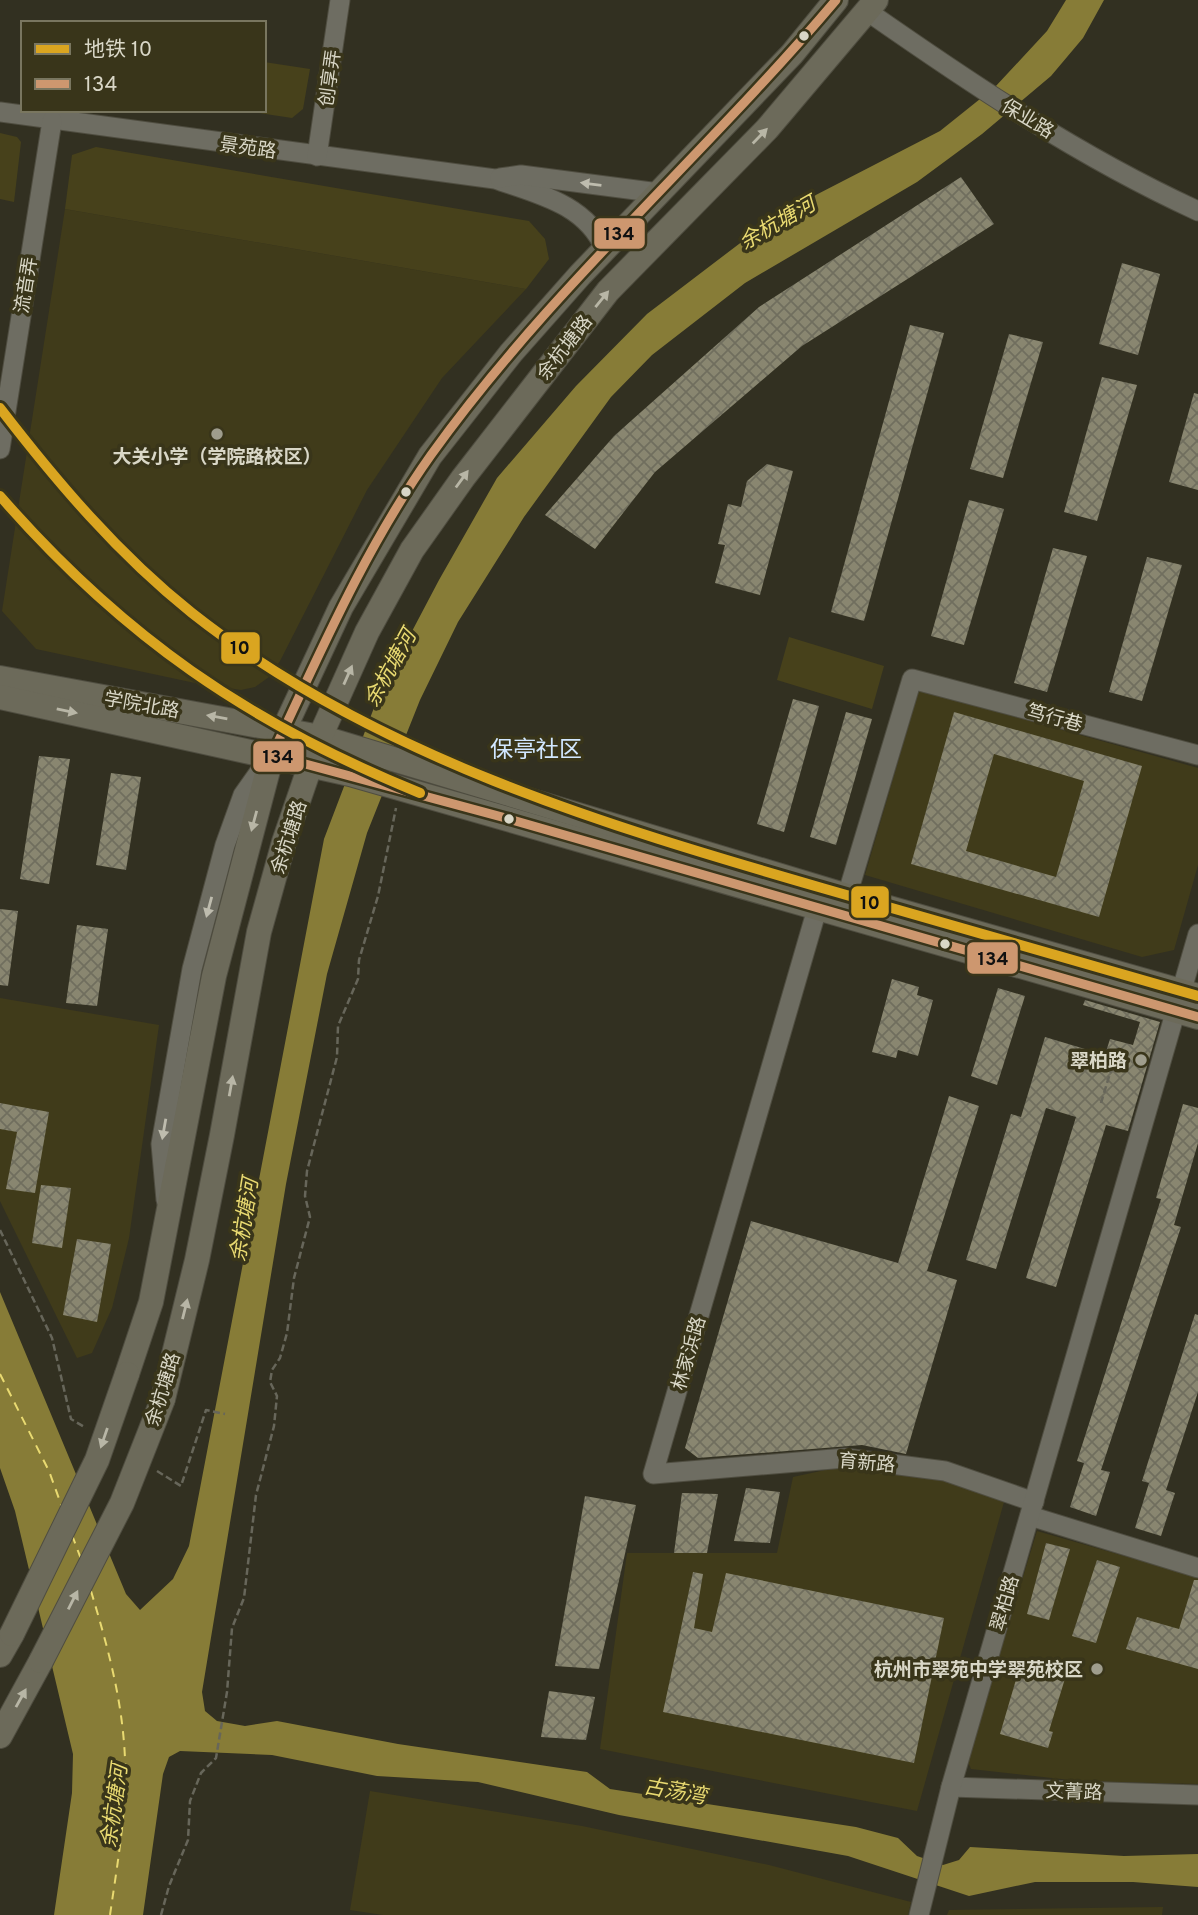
<svg xmlns="http://www.w3.org/2000/svg" width="1198" height="1915" font-family="Overpass,'Noto Sans SC',sans-serif">
<style>
.built{fill:#403b1a}
.park{fill:#47411b}
.water{fill:#877c37}
.lines{fill:none;stroke-linecap:round;stroke-linejoin:round}
.ferry{stroke:#e9da71;stroke-width:2;stroke-dasharray:9 7;stroke-linecap:butt}
.building{fill:url(#building-cross-hatch);fill-rule:evenodd}
.minor-casing{stroke:#4f4d40;stroke-width:21}
.major-casing{stroke:#4f4d40;stroke-width:26}
.path{stroke:#67665a;stroke-width:2.5;stroke-dasharray:7 3.5;stroke-linecap:butt}
.minor{stroke:#6e6d62;stroke-width:19}
.major{stroke:#6c6a5a;stroke-width:24}
.major-bridge-casing{stroke:#4f4d40;stroke-width:26;stroke-linecap:butt}
.major-bridge{stroke:#6c6a5a;stroke-width:24}
.bus-1-casing{stroke:#39351a;stroke-width:14}
.bus-1{stroke:#cd976f;stroke-width:9}
.metro-1-casing{stroke:#39351a;stroke-width:16}
.metro-1{stroke:#daa520;stroke-width:10}
.oneway{fill:#b8b6a6}
.oneway2{fill:#bebcae}
.bus-dot{fill:#d9d7c7;stroke:#39351a;stroke-width:2.5}
.poi-dot{fill:#9f9d8d;stroke:#39351a;stroke-width:2.5}
.labels{text-anchor:middle;stroke-width:7;stroke-linejoin:round;paint-order:stroke}
.street-label{font-size:19px;fill:#d9d7c7;stroke:#39351a}
.poi-label{font-size:19px;font-weight:bold;fill:#d9d7c7;stroke:#39351a;text-anchor:end}
.water-label{font-size:21px;font-style:italic;fill:#e9da71;stroke:#39351a}
.quarter-label{font-size:23px;fill:#d1e7ff;stroke:#39351a}
.line-badge{stroke:#39351a;stroke-width:2.5}
.pale-badge-label{font-size:19px;text-anchor:middle;font-weight:bold;fill:#111}
</style>
<defs>
<pattern id="building-cross-hatch" width="8" height="8" patternUnits="userSpaceOnUse" patternTransform="scale(1.75)"><rect width="8" height="8" fill="#898670"/><path d="M0 0l8 8M0 8l8-8" fill="none" stroke="#706e5e"/></pattern>
</defs>
<rect width="100%" height="100%" fill="#323021"/>
<g class="built">
<polygon points="65,209 526,289 442,378 367,490 280,661 269,677 255,687 241,690 195,683 36,649 2,611"/>
<polygon points="919,690 1198,768 1198,865 1174,950 1142,957 865,875"/>
<polygon points="0,998 159,1025 129,1238 112,1308 92,1353 77,1358 0,1201"/>
<polygon points="844,1466 949,1481 1004,1502 917,1811 600,1749 627,1553 777,1553 793,1477"/>
<polygon points="1037,1531 1198,1577 1198,1784 1079,1781 971,1769 967,1760"/>
<polygon points="370,1791 582,1826 769,1865 911,1902 908,1915 383,1915 350,1910"/>
<polygon points="1163,1907 1162,1915 947,1915 949,1910"/>
</g>
<g class="park">
<polygon points="264,62 310,69 303,109 292,118 239,110 264,110"/>
<polygon points="0,133 17,137 21,142 14,202 0,199"/>
<polygon points="96,147 529,221 545,239 549,259 526,289 65,209 72,155"/>
<polygon points="789,637 884,666 872,709 777,680"/>
</g>
<polygon class="water" points="1066,0 1104,0 1083,38 1051,76 982,134 917,182 745,283 652,355 611,397 524,517 458,622 420,700 367,833 327,974 286,1184 202,1692 205,1711 217,1721 245,1726 277,1721 398,1744 587,1772 610,1789 856,1827 898,1838 917,1856 943,1865 959,1860 970,1847 1124,1856 1198,1854 1198,1887 1133,1882 1035,1882 969,1896 848,1856 619,1815 478,1782 377,1776 272,1755 180,1751 169,1757 163,1774 143,1915 54,1915 72,1793 73,1754 15,1511 0,1468 0,1292 126,1594 140,1610 173,1579 189,1546 324,839 380,692 439,580 497,478 576,386 647,314 777,215 940,131 995,87 1047,31"/>
<g class="lines">
<g class="ferry">
<polyline points="0,1374 49,1471 62,1507"/>
<polyline points="72,1535 81,1559"/>
<path d="M91 1591C106 1641 120 1691 124 1743 129 1800 118 1859 110 1915"/>
</g>
</g>
<g class="building">
<polygon points="961,177 994,224 802,346 655,472 595,549 545,515 614,436 759,307"/>
<polygon points="1122,263 1160,274 1138,355 1099,344"/>
<polygon points="910,325 944,333 864,621 831,612"/>
<polygon points="1009,334 1043,342 1003,478 970,469"/>
<polygon points="1102,377 1137,385 1097,521 1064,512"/>
<polygon points="1194,393 1198,394 1198,490 1169,482"/>
<polygon points="767,464 793,471 760,595 715,583 725,545 718,544 728,504 741,507 747,481"/>
<polygon points="969,500 1004,509 964,645 931,636"/>
<polygon points="1053,548 1087,556 1047,692 1014,683"/>
<polygon points="1147,557 1182,565 1142,701 1109,692"/>
<polygon points="793,699 819,706 784,832 757,824"/>
<polygon points="846,712 872,719 836,845 810,837"/>
<path d="M954 712 1142 766 1099 917 911 864ZM994 754 1084 781 1056 877 966 851Z"/>
<polygon points="39,756 70,759 49,884 20,879"/>
<polygon points="111,773 141,777 126,870 96,865"/>
<polygon points="0,909 18,911 8,986 0,985"/>
<polygon points="77,925 108,929 97,1006 66,1003"/>
<polygon points="892,979 919,987 917,995 933,1000 918,1056 898,1050 896,1058 872,1052"/>
<polygon points="998,988 1025,996 997,1085 971,1076"/>
<polygon points="1085,1000 1160,1022 1128,1131 1106,1125 1056,1287 1026,1278 1076,1117 1046,1108 996,1269 966,1260 1011,1114 1021,1117 1045,1037 1105,1055 1110,1039 1133,1045 1140,1022 1083,1005"/>
<polygon points="949,1096 979,1106 927,1271 957,1280 906,1454 862,1445 698,1458 685,1448 751,1221 898,1263"/>
<polygon points="0,1103 49,1112 35,1193 6,1189 17,1132 0,1129"/>
<polygon points="1183,1104 1198,1108 1198,1143 1174,1225 1181,1227 1101,1470 1110,1472 1096,1516 1070,1507 1084,1463 1077,1461 1161,1199 1156,1198"/>
<polygon points="41,1185 71,1188 62,1248 32,1243"/>
<polygon points="77,1239 111,1244 97,1322 63,1315"/>
<polygon points="1195,1314 1198,1315 1198,1392 1166,1490 1175,1493 1161,1536 1135,1528 1149,1483 1142,1481"/>
<polygon points="746,1488 780,1492 770,1543 734,1541"/>
<polygon points="682,1493 718,1494 707,1553 674,1553"/>
<polygon points="585,1496 636,1505 599,1669 555,1666"/>
<polygon points="1046,1543 1070,1549 1049,1620 1027,1614"/>
<polygon points="1097,1560 1120,1567 1096,1643 1072,1636"/>
<polygon points="693,1572 703,1574 694,1628 712,1632 726,1573 944,1618 914,1763 663,1712"/>
<polygon points="1194,1580 1198,1580 1198,1669 1126,1649 1137,1617 1179,1629"/>
<polygon points="1022,1659 1067,1672 1049,1731 1053,1732 1048,1748 1000,1734"/>
<polygon points="549,1691 595,1697 586,1740 541,1737"/>
</g>
<g class="lines">
<defs>
<g id="minor">
<path d="M867 11C973 85 1080 157 1198 211"/>
<path d="M0 112 495 179C538 194 586 204 605 249"/>
<polyline points="317,156 340,0"/>
<polyline points="500,178 521,175 659,193"/>
<polyline points="0,449 52,121"/>
<polyline points="847,896 912,679 1198,755"/>
<polyline points="817,909 653,1474 845,1458 945,1471 1034,1502"/>
<polyline points="166,1200 161,1144 192,969 225,845 243,795 267,761"/>
<polyline points="1030,1516 1198,1568"/>
<polyline points="951,1787 1198,1795"/>
<polyline points="919,1915 951,1787 1198,934"/>
</g>
<g id="major">
<polyline points="0,678 320,737 847,896 1198,996"/>
<polyline points="0,697 350,774 1198,1017"/>
<polyline points="127,1374 151,1302 214,976 272,755 341,607 430,456 511,353 580,275 792,54 836,0"/>
<polyline points="163,1399 197,1260 222,1135 259,932 284,842 320,737 367,632 412,550 463,478 608,291 767,129 876,0"/>
<polyline points="0,1655 12,1634"/>
<polyline points="0,1736 41,1661"/>
</g>
</defs>
<use href="#minor" class="minor-casing"/>
<use href="#major" class="major-casing"/>
<g class="path">
<polyline points="1101,1103 1118,1047"/>
<polyline points="0,1230 52,1338 71,1419 86,1428"/>
<polyline points="157,1471 181,1486 206,1410 225,1414"/>
<polyline points="161,1915 169,1886 188,1840 190,1801 201,1773 216,1758 227,1692 232,1628 244,1598 256,1495 274,1426 277,1396 270,1382 272,1370 280,1358 287,1333 294,1278 310,1217 305,1196 307,1171 337,1057 338,1026 358,979 359,960 378,896 396,808"/>
</g>
<use href="#minor" class="minor"/>
<use href="#major" class="major"/>
<defs>
<g id="major-bridge">
<polyline points="12,1634 97,1460 127,1374"/>
<polyline points="41,1661 122,1503 163,1399"/>
</g>
</defs>
<use href="#major-bridge" class="major-bridge-casing"/>
<use href="#major-bridge" class="major-bridge"/>
<defs>
<path id="bus-1" d="M836 0C705 155 549 290 431 455 365 548 320 653 272 755L509 819 1198 1017"/>
</defs>
<use href="#bus-1" class="bus-1-casing"/>
<use href="#bus-1" class="bus-1"/>
<defs>
<g id="metro-1">
<path d="M0 408C57 482 118 554 192 613 373 756 604 825 822 888 948 924 1073 960 1198 996"/>
<path d="M0 496C122 636 248 723 420 793"/>
</g>
</defs>
<use href="#metro-1" class="metro-1-casing"/>
<use href="#metro-1" class="metro-1"/>
</g>
<defs><path id="oneway-solid" d="M-6-.8H1V-3.2L6.5 0L1 3.2V.8H-6Z" transform="scale(1.75)"/></defs>
<g class="oneway">
<use href="#oneway-solid" transform="translate(760 136) rotate(-46)"/>
<use href="#oneway-solid" transform="translate(602 299) rotate(-51)"/>
<use href="#oneway-solid" transform="translate(462 479) rotate(-54)"/>
<use href="#oneway-solid" transform="translate(348 675) rotate(-66)"/>
<use href="#oneway-solid" transform="translate(67 711) rotate(12)"/>
<use href="#oneway-solid" transform="translate(217 717) rotate(-170)"/>
<use href="#oneway-solid" transform="translate(254 821) rotate(105)"/>
<use href="#oneway-solid" transform="translate(231 1086) rotate(-80)"/>
<use href="#oneway-solid" transform="translate(185 1309) rotate(-76)"/>
<use href="#oneway-solid" transform="translate(104 1438) rotate(109)"/>
<use href="#oneway-solid" transform="translate(73 1600) rotate(-63)"/>
<use href="#oneway-solid" transform="translate(21 1698) rotate(-61)"/>
</g>
<g class="oneway2">
<use href="#oneway-solid" transform="translate(591 184) rotate(-173)"/>
<use href="#oneway-solid" transform="translate(209 907) rotate(105)"/>
<use href="#oneway-solid" transform="translate(164 1129) rotate(100)"/>
</g>
<g class="bus-dot">
<circle cx="804" cy="36" r="6"/>
<circle cx="406" cy="492" r="6"/>
<circle cx="509" cy="819" r="6"/>
<circle cx="945" cy="944" r="6"/>
</g>
<g class="poi-dot">
<circle cx="217" cy="434" r="7"/>
<circle cx="1141" cy="1060" r="7"/>
<circle cx="1097" cy="1669" r="7"/>
</g>
<g class="labels">
<g class="street-label">
<text transform="translate(329 78) rotate(-82)" y="7">创享弄</text>
<text transform="translate(1028 118) rotate(31)" y="7">保业路</text>
<text transform="translate(248 147) rotate(8)" y="7">景苑路</text>
<text transform="translate(25 285) rotate(-81)" y="7">流音弄</text>
<text transform="translate(564 347) rotate(-52)" y="7">余杭塘路</text>
<text transform="translate(142 704) rotate(10)" y="7">学院北路</text>
<text transform="translate(1055 717) rotate(15)" y="7">笃行巷</text>
<text transform="translate(288 837) rotate(-72)" y="7">余杭塘路</text>
<text transform="translate(688 1353) rotate(-74)" y="7">林家浜路</text>
<text transform="translate(162 1389) rotate(-73)" y="7">余杭塘路</text>
<text transform="translate(867 1462) rotate(5)" y="7">育新路</text>
<text transform="translate(1004 1603) rotate(-74)" y="7">翠柏路</text>
<text transform="translate(1074 1791) rotate(2)" y="7">文菁路</text>
</g>
<g class="poi-label">
<text x="217" y="463" text-anchor="middle">大关小学（学院路校区）</text>
<text x="1127" y="1067">翠柏路</text>
<text x="1083" y="1676">杭州市翠苑中学翠苑校区</text>
</g>
<g class="water-label">
<text transform="translate(777 223) rotate(-30)" y="7">余杭塘河</text>
<text transform="translate(390 668) rotate(-61)" y="7">余杭塘河</text>
<text transform="translate(244 1220) rotate(-81)" y="7">余杭塘河</text>
<text transform="translate(675 1791) rotate(10)" y="7">古荡湾</text>
<text transform="translate(114 1806) rotate(-82)" y="7">余杭塘河</text>
</g>
<g class="quarter-label">
<text x="536" y="757">保亭社区</text>
</g>
</g>
<g class="line-badge">
<rect x="593" y="217" width="53" height="33" rx="7" fill="#cd976f"/>
<rect x="220" y="631" width="41" height="34" rx="7" fill="#daa520"/>
<rect x="252" y="740" width="53" height="33" rx="7" fill="#cd976f"/>
<rect x="850" y="885" width="40" height="34" rx="7" fill="#daa520"/>
<rect x="966" y="941" width="53" height="34" rx="7" fill="#cd976f"/>
</g>
<g class="pale-badge-label">
<text x="619" y="240">134</text>
<text x="240" y="654">10</text>
<text x="278" y="763">134</text>
<text x="870" y="909">10</text>
<text x="993" y="965">134</text>
</g>
<rect x="21" y="21" width="245" height="91" fill="#39351a" stroke="#79765f" stroke-width="2"/>
<rect x="35" y="44" width="35" height="10" fill="#daa520" stroke="#79765f" stroke-width="2"/>
<text x="84" y="56" font-size="21" fill="#d9d7c7">地铁 10</text>
<rect x="35" y="79" width="35" height="10" fill="#cd976f" stroke="#79765f" stroke-width="2"/>
<text x="84" y="91" font-size="21" fill="#d9d7c7">134</text>
</svg>
